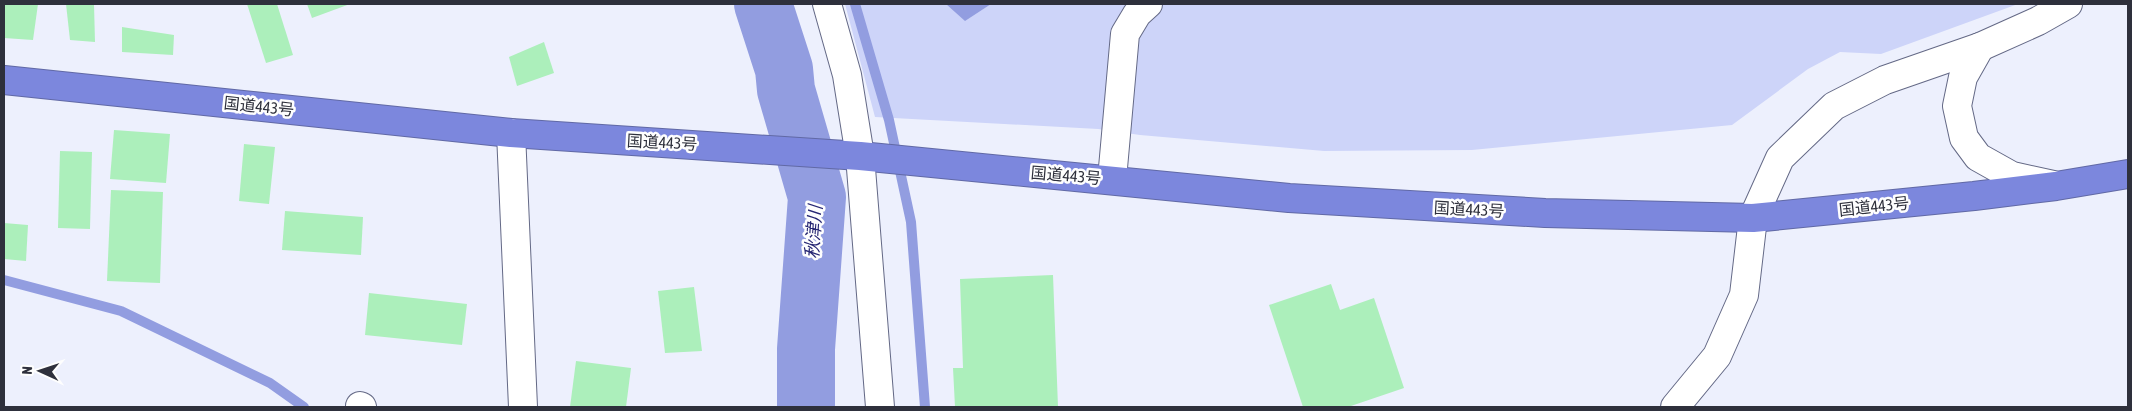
<svg xmlns="http://www.w3.org/2000/svg" width="2132" height="411" font-family="'Asap Condensed','Noto Sans JP',sans-serif">
<style>
.green{fill:#cdd4f9}
.water{fill:#929de0}
.lines{fill:none;stroke-linecap:round;stroke-linejoin:round}
.stream{stroke:#929de0;stroke-width:10}
.river{stroke:#929de0;stroke-width:58}
.building{fill:#acefbb}
.minor-casing{stroke:#646986;stroke-width:30}
.highway-casing{stroke:#6169a5;stroke-width:30}
.minor{stroke:#fff;stroke-width:28}
.highway{stroke:#7c87dd;stroke-width:28}
.labels{text-anchor:middle;stroke-width:5;stroke-linejoin:round;paint-order:stroke}
.street-label{font-size:16px;fill:#2e303c;stroke:#fefefe}
.water-label{font-size:18px;font-style:italic;fill:#262673;stroke:#fefefe}
</style>
<rect width="100%" height="100%" fill="#edf0fd"/>
<polygon class="green" points="845,4 2018,4 1881,54 1840,52 1808,69 1732,125 1472,150 1324,151 1140,135 1098,129 875,117"/>
<polygon class="water" points="946,4 991,4 965,21"/>
<g class="lines">
<g class="stream">
<polyline points="855,4 889,120 911,222 925,407"/>
<polyline points="4,280 121,311 270,383 304,407"/>
</g>
<polyline class="river" points="763,4 784,69 786,90 817,197 806,349 806,407"/>
</g>
<g class="building">
<polygon points="4,4 38,4 33,40 4,38"/>
<polygon points="66,4 94,4 95,42 70,40"/>
<polygon points="247,4 277,4 293,55 266,63"/>
<polygon points="307,4 350,4 312,18"/>
<polygon points="122,27 174,35 173,55 122,52"/>
<polygon points="544,42 554,73 517,86 509,57"/>
<polygon points="114,130 170,134 166,183 110,179"/>
<polygon points="244,144 275,147 269,204 239,201"/>
<polygon points="60,151 92,152 90,229 58,228"/>
<polygon points="111,190 163,192 160,283 107,281"/>
<polygon points="285,211 363,217 361,255 282,250"/>
<polygon points="4,223 28,225 26,261 4,259"/>
<polygon points="1053,275 1058,407 955,407 953,368 963,368 960,279"/>
<polygon points="1331,284 1340,310 1374,298 1404,388 1348,407 1303,407 1269,305"/>
<polygon points="694,287 702,351 665,353 658,291"/>
<polygon points="369,293 467,304 462,345 365,335"/>
<polygon points="576,361 631,368 626,407 570,407"/>
</g>
<g class="lines">
<defs>
<g id="minor">
<polyline points="827,4 847,75 860,156 880,407"/>
<polyline points="1980,47 1963,77 1957,106 1964,138 1978,157 2012,176 2053,185"/>
<polyline points="511,133 523,407"/>
<polyline points="1112,179 1125,34 1137,14 1148,4"/>
<polyline points="360,406 362,407"/>
<polyline points="1675,407 1717,356 1744,295 1753,218 1780,158 1834,106 1885,80 1980,47 2038,21 2068,4"/>
</g>
<polyline id="highway" points="4,80 511,133 860,156 1289,198 1545,213 1753,218 1974,196 2056,186 2128,174"/>
</defs>
<use href="#minor" class="minor-casing"/>
<use href="#highway" class="highway-casing"/>
<use href="#minor" class="minor"/>
<use href="#highway" class="highway"/>
</g>
<g class="labels">
<g class="street-label">
<text transform="translate(259 106) rotate(6)" y="6">国道443号</text>
<text transform="translate(662 142) rotate(3)" y="6">国道443号</text>
<text transform="translate(1066 175) rotate(5)" y="6">国道443号</text>
<text transform="translate(1874 206) rotate(-6)" y="6">国道443号</text>
<text transform="translate(1469 209) rotate(3)" y="6">国道443号</text>
</g>
<g class="water-label">
<text transform="translate(814 232) rotate(-86)" y="6">秋津川</text>
</g>
</g>
<rect width="2132" height="411" fill="none" stroke="#2e303c" stroke-width="10"/>
<g transform="translate(40 371) rotate(273)" stroke="#fefefe" stroke-width="4" paint-order="stroke">
<path d="M0-4L9 19L0 12L-9 19Z" fill="#2e303c"/>
<text y="-8" font-size="14" font-weight="bold" text-anchor="middle" fill="#2e303c">N</text>
</g>
</svg>
